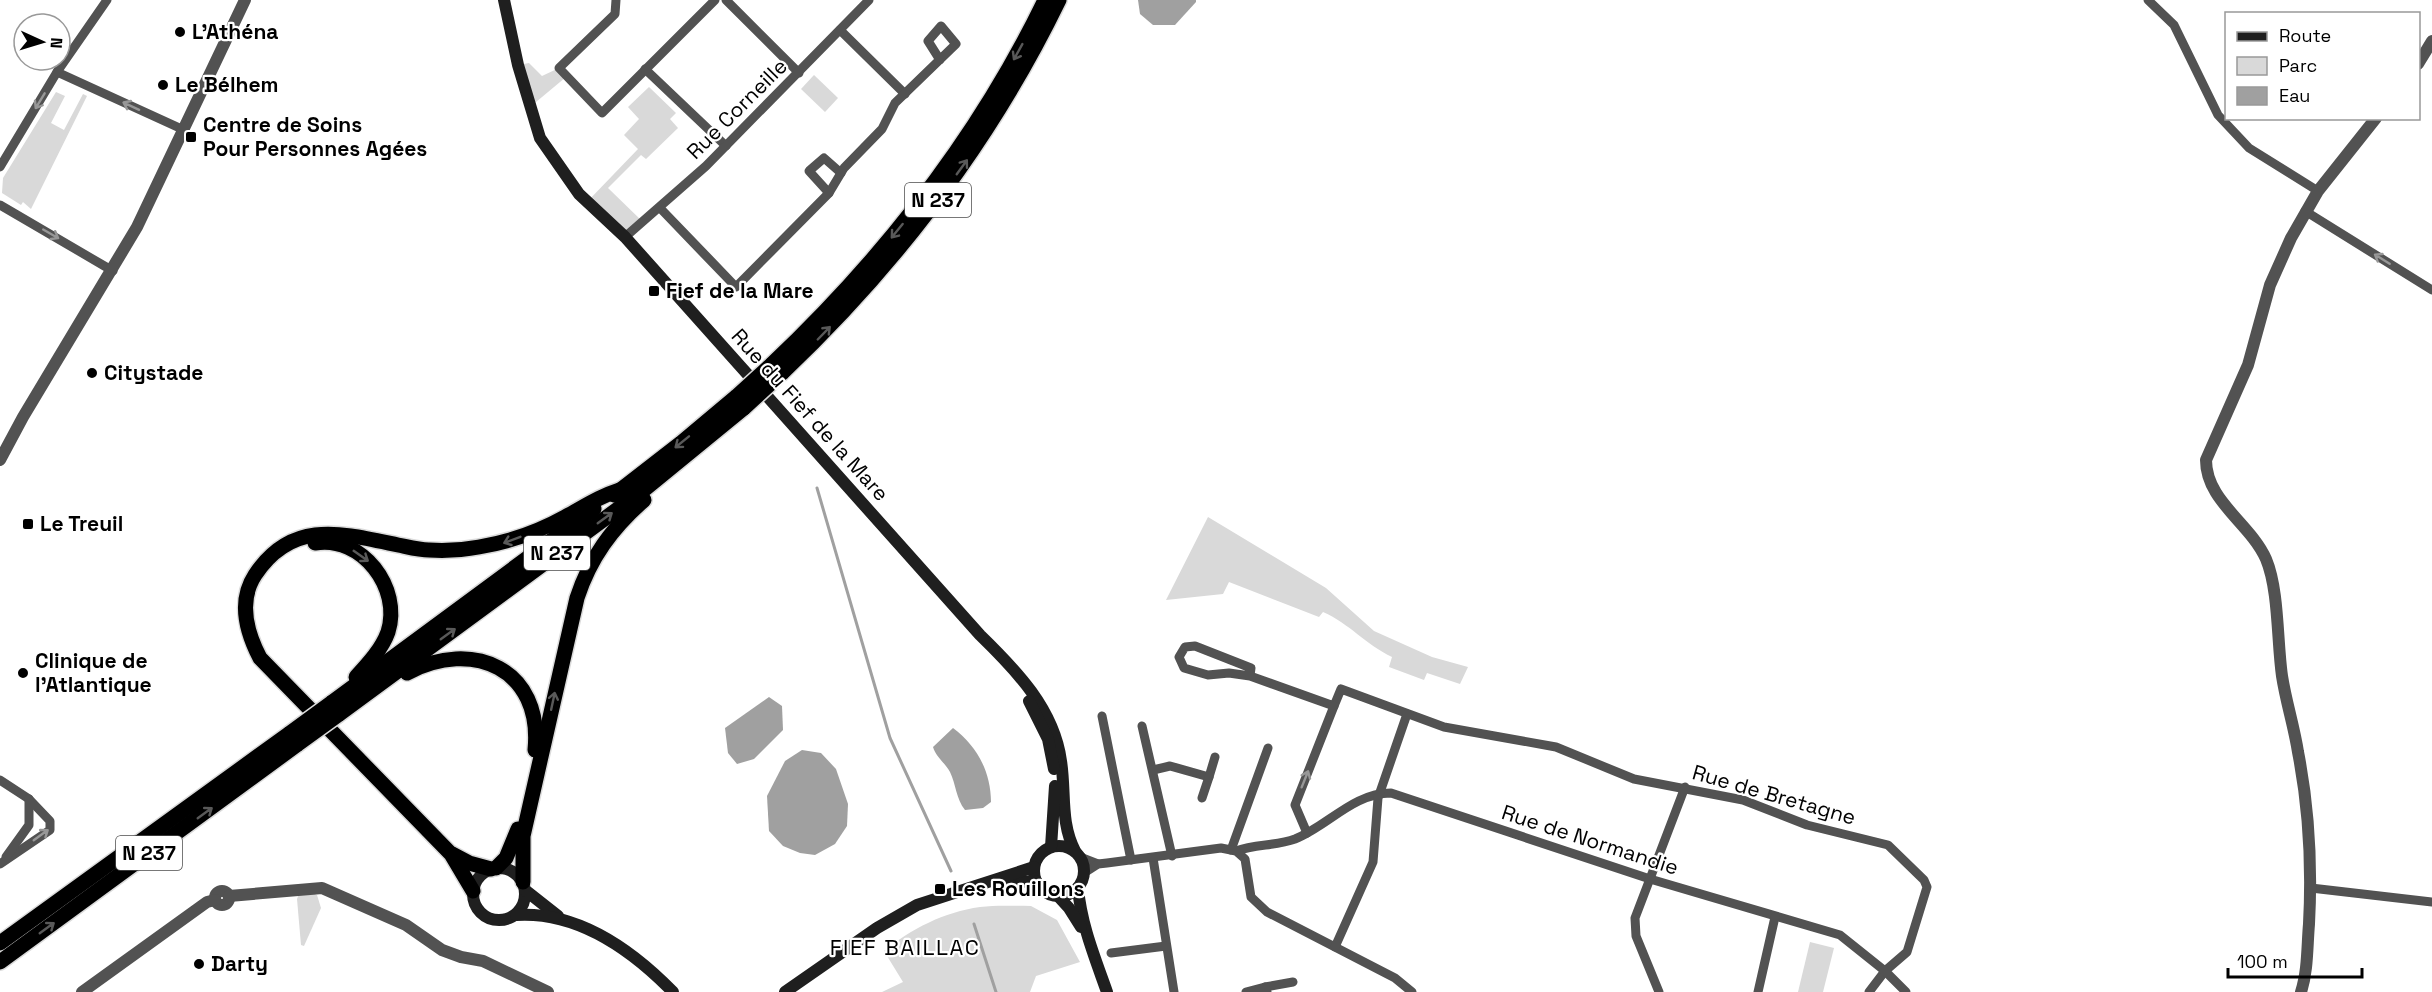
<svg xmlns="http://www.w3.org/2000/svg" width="2432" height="992" font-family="'Space Grotesk',sans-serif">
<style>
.green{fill:#d9d9d9}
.water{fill:#a0a0a0}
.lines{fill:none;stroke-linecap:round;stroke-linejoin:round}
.stream{stroke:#a0a0a0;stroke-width:3}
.trunk-casing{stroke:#dbdbdb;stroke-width:18}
.minor{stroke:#525252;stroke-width:9}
.tertiary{stroke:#525252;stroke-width:12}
.secondary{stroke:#1f1f1f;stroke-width:12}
.trunk{stroke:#000;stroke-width:15}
.trunk-bridge-casing{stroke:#dbdbdb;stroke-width:18;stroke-linecap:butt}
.trunk-bridge{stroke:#000;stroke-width:15}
.oneway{stroke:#595959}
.oneway2{stroke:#979797}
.poi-dot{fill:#000;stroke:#fff;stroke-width:2}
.labels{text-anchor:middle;stroke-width:4.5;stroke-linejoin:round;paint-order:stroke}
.shield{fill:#fff;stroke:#4c4c4c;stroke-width:1.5}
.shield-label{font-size:20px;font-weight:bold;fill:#000}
.poi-label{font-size:21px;font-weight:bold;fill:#000;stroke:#fff;text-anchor:start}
.street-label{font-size:21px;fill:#000;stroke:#fff}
.neighbourhood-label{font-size:22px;letter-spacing:1.5px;fill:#000;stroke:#fff}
</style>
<rect width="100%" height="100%" fill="#fff"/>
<g class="green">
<polygon points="529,63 542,76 559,68 566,77 530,107 518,65"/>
<polygon points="814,75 838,98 825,112 801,89"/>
<polygon points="649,87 676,113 670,119 678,128 646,159 641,155 608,188 643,222 625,237 587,202 638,149 624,135 639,119 628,107"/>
<polygon points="56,92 65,96 51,123 64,130 83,94 87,96 31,209 23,202 21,205 2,193 3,178"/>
<path d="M1208 517 1326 588 1374 631 1432 657 1468 667 1460 684 1427 673 1424 680 1389 667 1392 657C1365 644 1350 624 1323 612L1319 617 1229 582 1223 594 1166 600Z"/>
<polygon points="312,893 317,895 321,908 304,946 301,945 297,899 299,894"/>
<path d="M1031 906 1057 920 1080 962 1036 976 1030 992H882L903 982 884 951C911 929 944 912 980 907 996 905 1014 906 1031 906Z"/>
<polygon points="1810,942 1834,948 1823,992 1798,992"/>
</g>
<g class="water">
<polygon points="1138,0 1196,0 1196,2 1175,25 1153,25 1140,14"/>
<polygon points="769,697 782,706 783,730 754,759 737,764 728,753 725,728"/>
<path d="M953 728C977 746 991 772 991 802L983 808 965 810C956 799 956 784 950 772 945 763 936 757 933 747Z"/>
<polygon points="802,750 821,753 836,769 848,804 847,826 835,844 815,855 800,853 783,846 769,831 767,796 785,761"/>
</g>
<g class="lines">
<g class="stream">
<polyline points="817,488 890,738 951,871"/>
<polyline points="974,924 996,992"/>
</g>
<defs>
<g id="trunk">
<path d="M771 365C882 260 978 139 1045 0"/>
<path d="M782 373C896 265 990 142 1059 0"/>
<polyline points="614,495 681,443 737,396"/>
<path d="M315 543C362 535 402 588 388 632 382 649 368 664 356 677"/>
<path d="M407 673C473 638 543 669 535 750"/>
<polyline points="331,703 594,509"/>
<polyline points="338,715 645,489 744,408"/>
<polyline points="452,854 469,863 491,869"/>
<polyline points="496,868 506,858 518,829"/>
<path d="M523 882V836L577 598C590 558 612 528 644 500"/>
<path d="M473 891 451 854 260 658C247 633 238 601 255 575 292 519 341 533 398 545 408 547 419 550 429 550 446 551 463 550 479 547 509 542 538 532 565 517 587 505 598 497 622 489"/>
<polyline points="0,943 290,733"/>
<polyline points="0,962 298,744"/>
</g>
</defs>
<use href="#trunk" class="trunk-casing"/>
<g class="minor">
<polyline points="616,0 615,14 559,68 602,113 715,0"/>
<polyline points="726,0 799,73"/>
<polyline points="2148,0 2174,25 2218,115 2249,148 2318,191"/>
<polyline points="840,30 905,94"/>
<polyline points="645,69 726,146"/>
<polyline points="57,72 184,130"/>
<polyline points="0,167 57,72 107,0"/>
<polyline points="829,193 809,171 824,158 841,173"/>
<polyline points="0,205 113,271"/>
<polyline points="660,208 736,287 829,193 844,168 882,129 895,103 956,44 941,26 928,41 940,60"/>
<polyline points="2305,211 2432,290"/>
<polyline points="625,237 706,166 869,0"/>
<polyline points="1250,676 1251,668 1195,646 1185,647 1179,657 1184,668 1208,675 1229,673 1250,676 1334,706 1341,689 1444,727 1556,747 1634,779 1743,800 1807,825 1888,845 1924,880 1927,887 1907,952 1885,971 1869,992"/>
<polyline points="1102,716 1131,860"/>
<polyline points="1142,726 1172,856"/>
<polyline points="1153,770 1170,766 1209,777 1202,798"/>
<polyline points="1209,777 1215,757"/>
<polyline points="0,780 29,799 50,821 50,830 0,864"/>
<polyline points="1307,833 1295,805 1334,706"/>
<polyline points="1231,850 1268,748"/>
<path d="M1236 851C1255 844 1276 846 1295 839 1328 826 1353 793 1391 793L1650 879 1840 935 1885 971 1906 992"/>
<polyline points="6,857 29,825 29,799"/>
<polyline points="1080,857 1098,864"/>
<polyline points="1153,858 1174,992"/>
<polyline points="1084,873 1098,864 1107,863 1221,848 1236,851 1245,859 1251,897 1267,912 1395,978 1412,992"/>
<polyline points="2311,888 2432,902"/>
<polyline points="1335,947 1373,862 1378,798 1407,714"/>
<polyline points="1111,953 1166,946"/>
<polyline points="1265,987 1293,982"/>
<polyline points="1246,992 1265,987 1267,992"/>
<polyline points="1659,992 1636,936 1635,918 1685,787"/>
<polyline points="1758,992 1775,917"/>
</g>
<g class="tertiary">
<polyline points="2418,64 2432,41"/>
<polyline points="0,460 23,417 137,227 245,0"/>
<circle cx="222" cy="898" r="7"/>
<polyline points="229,896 322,888 406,925 442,950 461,957 483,961 548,992"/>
<polyline points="82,992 207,902 215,900"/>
<path d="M2301 992C2308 970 2307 947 2309 924 2312 867 2309 808 2298 752 2294 726 2286 702 2282 676 2277 641 2279 590 2266 559 2250 523 2206 501 2206 460L2248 365 2270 285 2291 238 2318 191 2376 118"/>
</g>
<g class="secondary">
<path d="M504 0 518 65 540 138 579 194 625 237 980 635C1016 670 1054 709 1061 761 1066 793 1060 822 1075 851"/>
<polyline points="1029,701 1048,739 1054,769"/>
<circle cx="1059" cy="871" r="25"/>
<polyline points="1051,847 1055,786"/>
<circle cx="499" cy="894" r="26"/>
<polyline points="1002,883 1036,881"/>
<path d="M1078 888C1081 924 1095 958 1107 992"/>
<polyline points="525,890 558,916"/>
<polyline points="1058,896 1069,908 1081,927"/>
<path d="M516 915C578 911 632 950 673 992"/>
<polyline points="785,992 877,928 917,905 1034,867"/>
</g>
<use href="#trunk" class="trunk"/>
<defs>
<g id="trunk-bridge">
<polyline points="737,396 771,365"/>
<polyline points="744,408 782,373"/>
<polyline points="290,733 331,703"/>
<polyline points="298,744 338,715"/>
</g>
</defs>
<use href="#trunk-bridge" class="trunk-bridge-casing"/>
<use href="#trunk-bridge" class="trunk-bridge"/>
</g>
<defs><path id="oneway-shaft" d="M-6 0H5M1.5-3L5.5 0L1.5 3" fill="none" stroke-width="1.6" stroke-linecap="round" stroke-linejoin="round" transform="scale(1.5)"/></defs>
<g class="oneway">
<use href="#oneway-shaft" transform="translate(1018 52) rotate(119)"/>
<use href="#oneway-shaft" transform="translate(962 167) rotate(-54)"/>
<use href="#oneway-shaft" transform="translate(897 231) rotate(129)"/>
<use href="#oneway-shaft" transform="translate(824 333) rotate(-46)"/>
<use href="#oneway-shaft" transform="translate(682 442) rotate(141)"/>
<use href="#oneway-shaft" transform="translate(605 518) rotate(-36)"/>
<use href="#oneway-shaft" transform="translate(512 540) rotate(159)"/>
<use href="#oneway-shaft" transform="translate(361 556) rotate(35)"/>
<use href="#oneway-shaft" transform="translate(448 634) rotate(-36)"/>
<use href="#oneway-shaft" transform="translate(553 701) rotate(-78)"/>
<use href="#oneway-shaft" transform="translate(205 813) rotate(-36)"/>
<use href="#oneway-shaft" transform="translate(47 928) rotate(-36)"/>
</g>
<g class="oneway2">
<use href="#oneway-shaft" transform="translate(40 101) rotate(121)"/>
<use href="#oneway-shaft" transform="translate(131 106) rotate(-155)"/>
<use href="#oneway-shaft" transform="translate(51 234) rotate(30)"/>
<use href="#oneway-shaft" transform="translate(2382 259) rotate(-148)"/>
<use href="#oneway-shaft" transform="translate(1305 779) rotate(-68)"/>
<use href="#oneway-shaft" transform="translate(41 835) rotate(-36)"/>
</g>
<g class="poi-dot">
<circle cx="180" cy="32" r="6"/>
<circle cx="163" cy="85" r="6"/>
<rect x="185" y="131" width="12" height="12" rx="3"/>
<rect x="648" y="285" width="12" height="12" rx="3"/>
<circle cx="92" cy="373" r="6"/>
<rect x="22" y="518" width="12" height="12" rx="3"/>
<circle cx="23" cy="673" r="6"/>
<rect x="934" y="883" width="12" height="12" rx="3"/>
<circle cx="199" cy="964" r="6"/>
</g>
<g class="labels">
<g class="shield">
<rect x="905" y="183" width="66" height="34" rx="4.5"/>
<rect x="524" y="536" width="66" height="34" rx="4.5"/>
<rect x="116" y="836" width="66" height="34" rx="4.5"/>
</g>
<g class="shield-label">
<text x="938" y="207">N 237</text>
<text x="557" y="560">N 237</text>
<text x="149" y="860">N 237</text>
</g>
<g class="poi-label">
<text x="192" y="39">L'Athéna</text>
<text x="175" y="92">Le Bélhem</text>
<text x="203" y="132">Centre de Soins<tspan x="203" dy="24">Pour Personnes Agées</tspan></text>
<text x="666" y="298">Fief de la Mare</text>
<text x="104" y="380">Citystade</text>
<text x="40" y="531">Le Treuil</text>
<text x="35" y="668">Clinique de<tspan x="35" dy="24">l'Atlantique</tspan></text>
<text x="952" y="896">Les Rouillons</text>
<text x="211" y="971">Darty</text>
</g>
<g class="street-label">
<text transform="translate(737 109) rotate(-45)" y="7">Rue Corneille</text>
<text transform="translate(810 415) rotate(48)" y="7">Rue du Fief de la Mare</text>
<text transform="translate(1774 795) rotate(16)" y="7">Rue de Bretagne</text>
<text transform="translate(1590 840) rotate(18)" y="7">Rue de Normandie</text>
</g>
<g class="neighbourhood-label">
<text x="905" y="955">FIEF BAILLAC</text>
</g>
</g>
<rect x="2225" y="12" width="195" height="108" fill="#ffffff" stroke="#999999" stroke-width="1.5"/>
<rect x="2237" y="32" width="30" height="9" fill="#1f1f1f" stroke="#999999" stroke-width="1.5"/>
<text x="2279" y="42" font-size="18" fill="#000000">Route</text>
<rect x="2237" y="57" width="30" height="18" fill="#d9d9d9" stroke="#999999" stroke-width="1.5"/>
<text x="2279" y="72" font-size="18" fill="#000000">Parc</text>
<rect x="2237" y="87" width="30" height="18" fill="#a0a0a0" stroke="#999999" stroke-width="1.5"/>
<text x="2279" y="102" font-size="18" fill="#000000">Eau</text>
<g transform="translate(42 42) rotate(94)"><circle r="28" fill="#ffffff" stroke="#999999" stroke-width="1.5"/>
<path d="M0-4.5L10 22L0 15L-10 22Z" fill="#000000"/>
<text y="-9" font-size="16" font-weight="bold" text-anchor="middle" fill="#000000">N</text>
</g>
<path d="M2228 968v9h134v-9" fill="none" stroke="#000000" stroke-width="3"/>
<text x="2237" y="968" font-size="18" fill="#000000" stroke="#ffffff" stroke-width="4.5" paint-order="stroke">100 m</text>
</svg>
